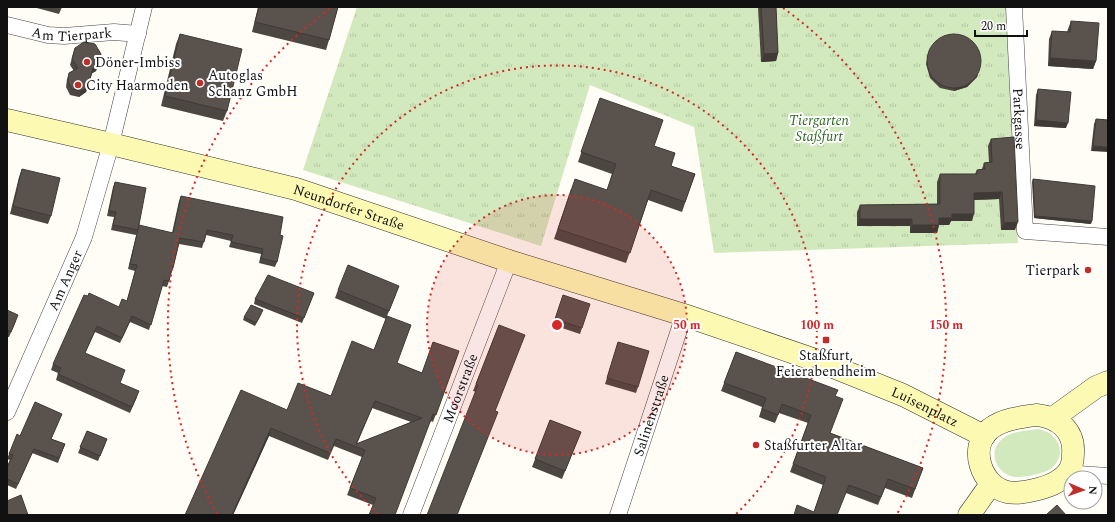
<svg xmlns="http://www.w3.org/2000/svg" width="1115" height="522" font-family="Spectral,serif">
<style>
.grass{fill:#d2e9be}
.park{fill:url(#park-tufts)}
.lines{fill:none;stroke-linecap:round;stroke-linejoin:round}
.minor-casing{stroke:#444;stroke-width:17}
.secondary-casing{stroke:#333;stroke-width:23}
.minor{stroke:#fff;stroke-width:16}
.secondary{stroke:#fcf9b2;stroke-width:22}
.wall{fill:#4d4742;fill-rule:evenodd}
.shaded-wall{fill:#3f3a36}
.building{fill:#5a534d;stroke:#3f3a36;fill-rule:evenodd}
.ring{fill:none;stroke:#d62828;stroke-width:2;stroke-dasharray:2 4}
.poi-dot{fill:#bf2e2b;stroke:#fff;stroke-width:1.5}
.labels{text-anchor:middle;stroke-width:4;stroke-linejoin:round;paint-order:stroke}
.street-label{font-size:14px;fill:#111;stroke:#fff}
.poi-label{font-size:14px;fill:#111;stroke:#fff;text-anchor:start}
.park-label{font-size:14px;font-style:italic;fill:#2c6821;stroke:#fff}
.centre{fill:#d62828;stroke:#fff;stroke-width:2}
.ring-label{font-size:12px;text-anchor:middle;font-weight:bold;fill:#d62828;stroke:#fff;stroke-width:4;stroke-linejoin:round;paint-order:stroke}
</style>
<defs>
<pattern id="park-tufts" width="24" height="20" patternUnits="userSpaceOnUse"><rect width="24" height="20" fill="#d2e9be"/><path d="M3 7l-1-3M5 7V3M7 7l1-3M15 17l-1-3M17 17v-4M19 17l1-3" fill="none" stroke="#b3c7a2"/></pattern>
</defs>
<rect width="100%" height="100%" fill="#fffdf5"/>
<path class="grass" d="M1038 429C1057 432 1068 452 1053 467 1047 473 1027 477 1018 477 996 477 985 449 1005 437 1013 431 1028 431 1038 429Z"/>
<polygon class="park" points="357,7 1006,7 1018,243 714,253 694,127 590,85 541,246 303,170"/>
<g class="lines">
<defs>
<g id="minor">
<path id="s1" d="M1014 7 1025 231 1108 237"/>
<path id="s2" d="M7 25 48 35 64 36 114 32 138 34"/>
<path id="s3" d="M7 412 84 237 111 144 144 7"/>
<polyline points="1068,472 1078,474 1108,476"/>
<path id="s4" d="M411 515 509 261"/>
<path id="s5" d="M618 515 684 315"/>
</g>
<g id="secondary">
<path id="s6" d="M7 120 111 144 296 189 509 261 684 315 821 362 903 395 984 436"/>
<path d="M1037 415C1058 417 1075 431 1073 454 1073 460 1072 467 1068 472 1060 483 1047 487 1034 490 1025 492 1016 494 1007 492 981 486 968 447 990 429 1003 419 1021 417 1037 415Z"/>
<polyline points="1053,418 1096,387 1108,382"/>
<polyline points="969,515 991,484"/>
</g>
</defs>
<use href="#minor" class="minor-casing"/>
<use href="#secondary" class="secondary-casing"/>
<use href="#minor" class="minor"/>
<use href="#secondary" class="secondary"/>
</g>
<g class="wall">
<polygon points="33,7 62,7 59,14"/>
<polygon points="258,7 338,7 329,40 326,50 252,32"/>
<polygon points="758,7 776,7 778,53 776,61 761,62"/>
<polygon points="1071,21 1096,61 1093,69 1048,66 1049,39 1052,31 1067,32 1068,29"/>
<polygon points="180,34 227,111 223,121 161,106 176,44"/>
<polygon points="75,48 98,65 96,71 92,73 86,92 79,97 70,95 66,87 67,79 69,73 74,71 70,65 73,54"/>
<polygon points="930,48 977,77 967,87 954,91 940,88 930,78 926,64"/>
<polygon points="1038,89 1066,128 1034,126 1036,95"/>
<polygon points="600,98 654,146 671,166 695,174 682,212 648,200 626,263 554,239 571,189 607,190 612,174 578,162"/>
<polygon points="1096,119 1108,120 1091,151 1094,124"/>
<polygon points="991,139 1015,230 1001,230 999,199 974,200 972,221 951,221 949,225 939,225 937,233 910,233 910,226 857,226 857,212 860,205 937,204 937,182 940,174 975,174 977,170 982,169 984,163 989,162 988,146"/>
<polygon points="22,169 51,216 48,224 10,214 19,177"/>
<polygon points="1033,179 1091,224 1034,218 1032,182"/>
<polygon points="115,182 138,228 172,233 179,201 181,196 280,235 277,262 275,267 259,263 261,254 229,247 231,241 206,235 202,248 179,244 173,268 171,274 169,281 167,287 162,286 149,330 130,322 120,343 95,332 85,353 137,397 130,413 56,380 58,373 51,370 53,364 88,296 119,307 127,301 135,271 128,269 137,232 136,235 111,230 114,217 107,216 113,187"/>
<path d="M338 290 396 294 387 316 397 363 422 373 459 351 433 422 431 421 373 505 347 495 362 457 334 446 328 460 269 436 233 515H185L287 410 331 396 374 350 386 319 335 298ZM372 408 411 422 357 444Z"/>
<polygon points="314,293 302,323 254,304 255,299"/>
<polygon points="563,295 582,328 580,334 553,325"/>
<polygon points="7,310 16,321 9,337 7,337"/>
<polygon points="262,313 255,326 243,320 244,317"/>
<polygon points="499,325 495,411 495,419 476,392 473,391"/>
<polygon points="618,342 638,387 636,393 605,384"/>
<polygon points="736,352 835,396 830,433 923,468 912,498 885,488 878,505 846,493 814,512 823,485 790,472 808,423 779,413 775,423 759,417 762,407 721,391"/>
<polygon points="60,418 51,439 65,444 58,463 32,453 16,489 7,485 7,467 10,460 7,459 9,454 20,436"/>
<polygon points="550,420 581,432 562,479 532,467"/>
<polygon points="87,431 107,439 98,461 78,453"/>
</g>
<g class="shaded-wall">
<polygon points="778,53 776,61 761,62 764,54"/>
<polygon points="1050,58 1096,61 1093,69 1048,66"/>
<polygon points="98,65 96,71 91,74 93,68"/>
<polygon points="978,74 977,77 967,87 954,91 955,88"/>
<polygon points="88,87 86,92 79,97 81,91"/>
<polygon points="1036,120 1068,123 1066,128 1034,126"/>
<polygon points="1093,146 1108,147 1108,152 1091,151"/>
<polygon points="1002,192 999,199 972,200 974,193"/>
<polygon points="952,214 974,214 972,221 951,221 949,225 939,225 937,233 910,233 912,225"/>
<polygon points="1035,216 1092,221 1091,224 1034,218"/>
<polygon points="860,219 912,219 910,226 857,226"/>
<polygon points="1018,222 1015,230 1001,230 1004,223"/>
<polygon points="271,428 269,436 233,515 232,515"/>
</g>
<g class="building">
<polygon points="259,7 338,7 329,40 255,22"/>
<polygon points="761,7 776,7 778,53 764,54"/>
<polygon points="1071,21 1099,23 1096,61 1050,58 1052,31 1070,32"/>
<polygon points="180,34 242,49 227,111 165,96"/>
<circle cx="954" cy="61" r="27"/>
<polygon points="84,42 95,44 101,54 98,65 93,68 88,87 81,91 72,89 68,82 69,73 78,68 72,59 75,48"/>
<polygon points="1038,89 1071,92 1068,123 1036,120"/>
<polygon points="600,98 663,120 654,146 675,153 671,166 695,174 685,202 651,190 630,253 558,229 575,179 607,190 616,164 581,152"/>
<polygon points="1096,119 1108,120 1108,147 1093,146"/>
<polygon points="1014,137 1018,222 1004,223 1002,192 974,193 974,214 952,214 952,218 939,218 939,225 912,225 912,219 860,219 860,205 940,204 940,174 977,174 977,170 985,169 984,163 992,162 991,139"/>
<polygon points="22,169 60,178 51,216 13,206"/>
<polygon points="1033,179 1095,186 1092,221 1035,216"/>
<polygon points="115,182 146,188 138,230 113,225 116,212 109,211"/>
<polygon points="181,196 283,217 280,235 283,236 277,262 261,258 263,249 231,242 233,235 207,230 204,242 180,238 173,268 172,268 169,281 164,280 151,325 132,316 122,338 97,326 85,353 125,370 120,383 139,391 132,407 58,374 61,368 53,364 84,295 88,296 89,293 119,307 122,299 127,301 137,265 130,264 139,225 173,233"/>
<polygon points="348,265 399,286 389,311 338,290"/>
<polygon points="268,275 314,293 304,318 255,299"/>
<polygon points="563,295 590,304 582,328 555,319"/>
<polygon points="251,305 263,310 256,323 244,317"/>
<polygon points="7,310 18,315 11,332 7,330"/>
<path d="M387 316 411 325 397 363 422 373 433 342 459 351 436 415 433 414 395 515H369L376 498 350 488 365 450 336 439 330 453 271 428 232 515H185L241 390 287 410 298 383 331 396 352 341 374 350ZM375 401 422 418 356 444Z"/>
<polygon points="499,325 525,335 495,411 498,412 457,515 427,515 478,385 476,384"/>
<polygon points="618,342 649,351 638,387 607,378"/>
<polygon points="736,352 838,390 835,396 843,399 830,433 923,468 915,489 888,479 881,497 849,485 837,515 794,515 797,505 814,512 826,477 793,464 811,415 782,404 778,415 762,409 766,398 724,383"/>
<polygon points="35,402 62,414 51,439 65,444 59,458 34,449 18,484 7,479 7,467 13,455 9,454 17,434 20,436"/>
<polygon points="550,420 581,432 565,471 535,459"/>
<polygon points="87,431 107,439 100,456 80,447"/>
<polygon points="21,495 28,515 7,515 7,501"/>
<polygon points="1057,505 1066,515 1046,515"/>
</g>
<circle cx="557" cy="325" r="130" fill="#d62828" fill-opacity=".12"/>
<g class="ring">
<circle cx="557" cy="325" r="130"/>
<path d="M378 514A260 260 0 1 1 736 514"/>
<path d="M217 514A389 389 0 0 1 331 8M783 8A389 389 0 0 1 897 514"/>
</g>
<g class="poi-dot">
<circle cx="87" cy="62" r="4"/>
<circle cx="200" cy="83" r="4"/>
<circle cx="78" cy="85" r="4"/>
<circle cx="1088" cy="270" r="4"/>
<rect x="822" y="336" width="8" height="8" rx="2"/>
<circle cx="756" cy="445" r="4"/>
</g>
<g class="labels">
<g class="street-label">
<text dy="5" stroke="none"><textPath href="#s2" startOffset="66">Am Tierpark</textPath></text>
<text dy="5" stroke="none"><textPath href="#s1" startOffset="112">Parkgasse</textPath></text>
<text dy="5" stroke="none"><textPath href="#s6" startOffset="353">Neundorfer Straße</textPath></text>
<text dy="5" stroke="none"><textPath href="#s3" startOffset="144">Am Anger</textPath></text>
<text dy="5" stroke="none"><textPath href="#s4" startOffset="136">Moorstraße</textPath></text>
<text dy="5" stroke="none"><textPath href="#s6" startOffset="963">Luisenplatz</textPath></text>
<text dy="5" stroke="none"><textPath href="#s5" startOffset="105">Salinenstraße</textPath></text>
</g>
<g class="poi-label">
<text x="95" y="67">Döner-Imbiss</text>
<text x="208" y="80">Autoglas<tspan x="208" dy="16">Schanz GmbH</tspan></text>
<text x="86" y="90">City Haarmoden</text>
<text x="1080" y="275" text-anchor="end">Tierpark</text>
<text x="826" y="360" text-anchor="middle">Staßfurt,<tspan x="826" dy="16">Feierabendheim</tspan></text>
<text x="764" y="450">Staßfurter Altar</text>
</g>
<g class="park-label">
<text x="819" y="125">Tiergarten<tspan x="819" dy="16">Staßfurt</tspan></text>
</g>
</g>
<circle cx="557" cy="325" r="6" class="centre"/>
<g class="ring-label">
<text x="687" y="329">50 m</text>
<text x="817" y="329">100 m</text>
<text x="946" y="329">150 m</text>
</g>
<rect width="1115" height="522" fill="none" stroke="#111111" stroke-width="16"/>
<g transform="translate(1083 490) rotate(92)"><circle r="19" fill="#ffffff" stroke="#a0a0a0"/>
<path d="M0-3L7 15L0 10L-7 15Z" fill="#bf2e2b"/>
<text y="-6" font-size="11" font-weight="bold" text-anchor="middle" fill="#111111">N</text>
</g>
<path d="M975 30v6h52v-6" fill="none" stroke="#111111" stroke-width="2"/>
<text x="981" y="30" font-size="12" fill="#111111" stroke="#ffffff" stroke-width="3" paint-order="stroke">20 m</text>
</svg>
